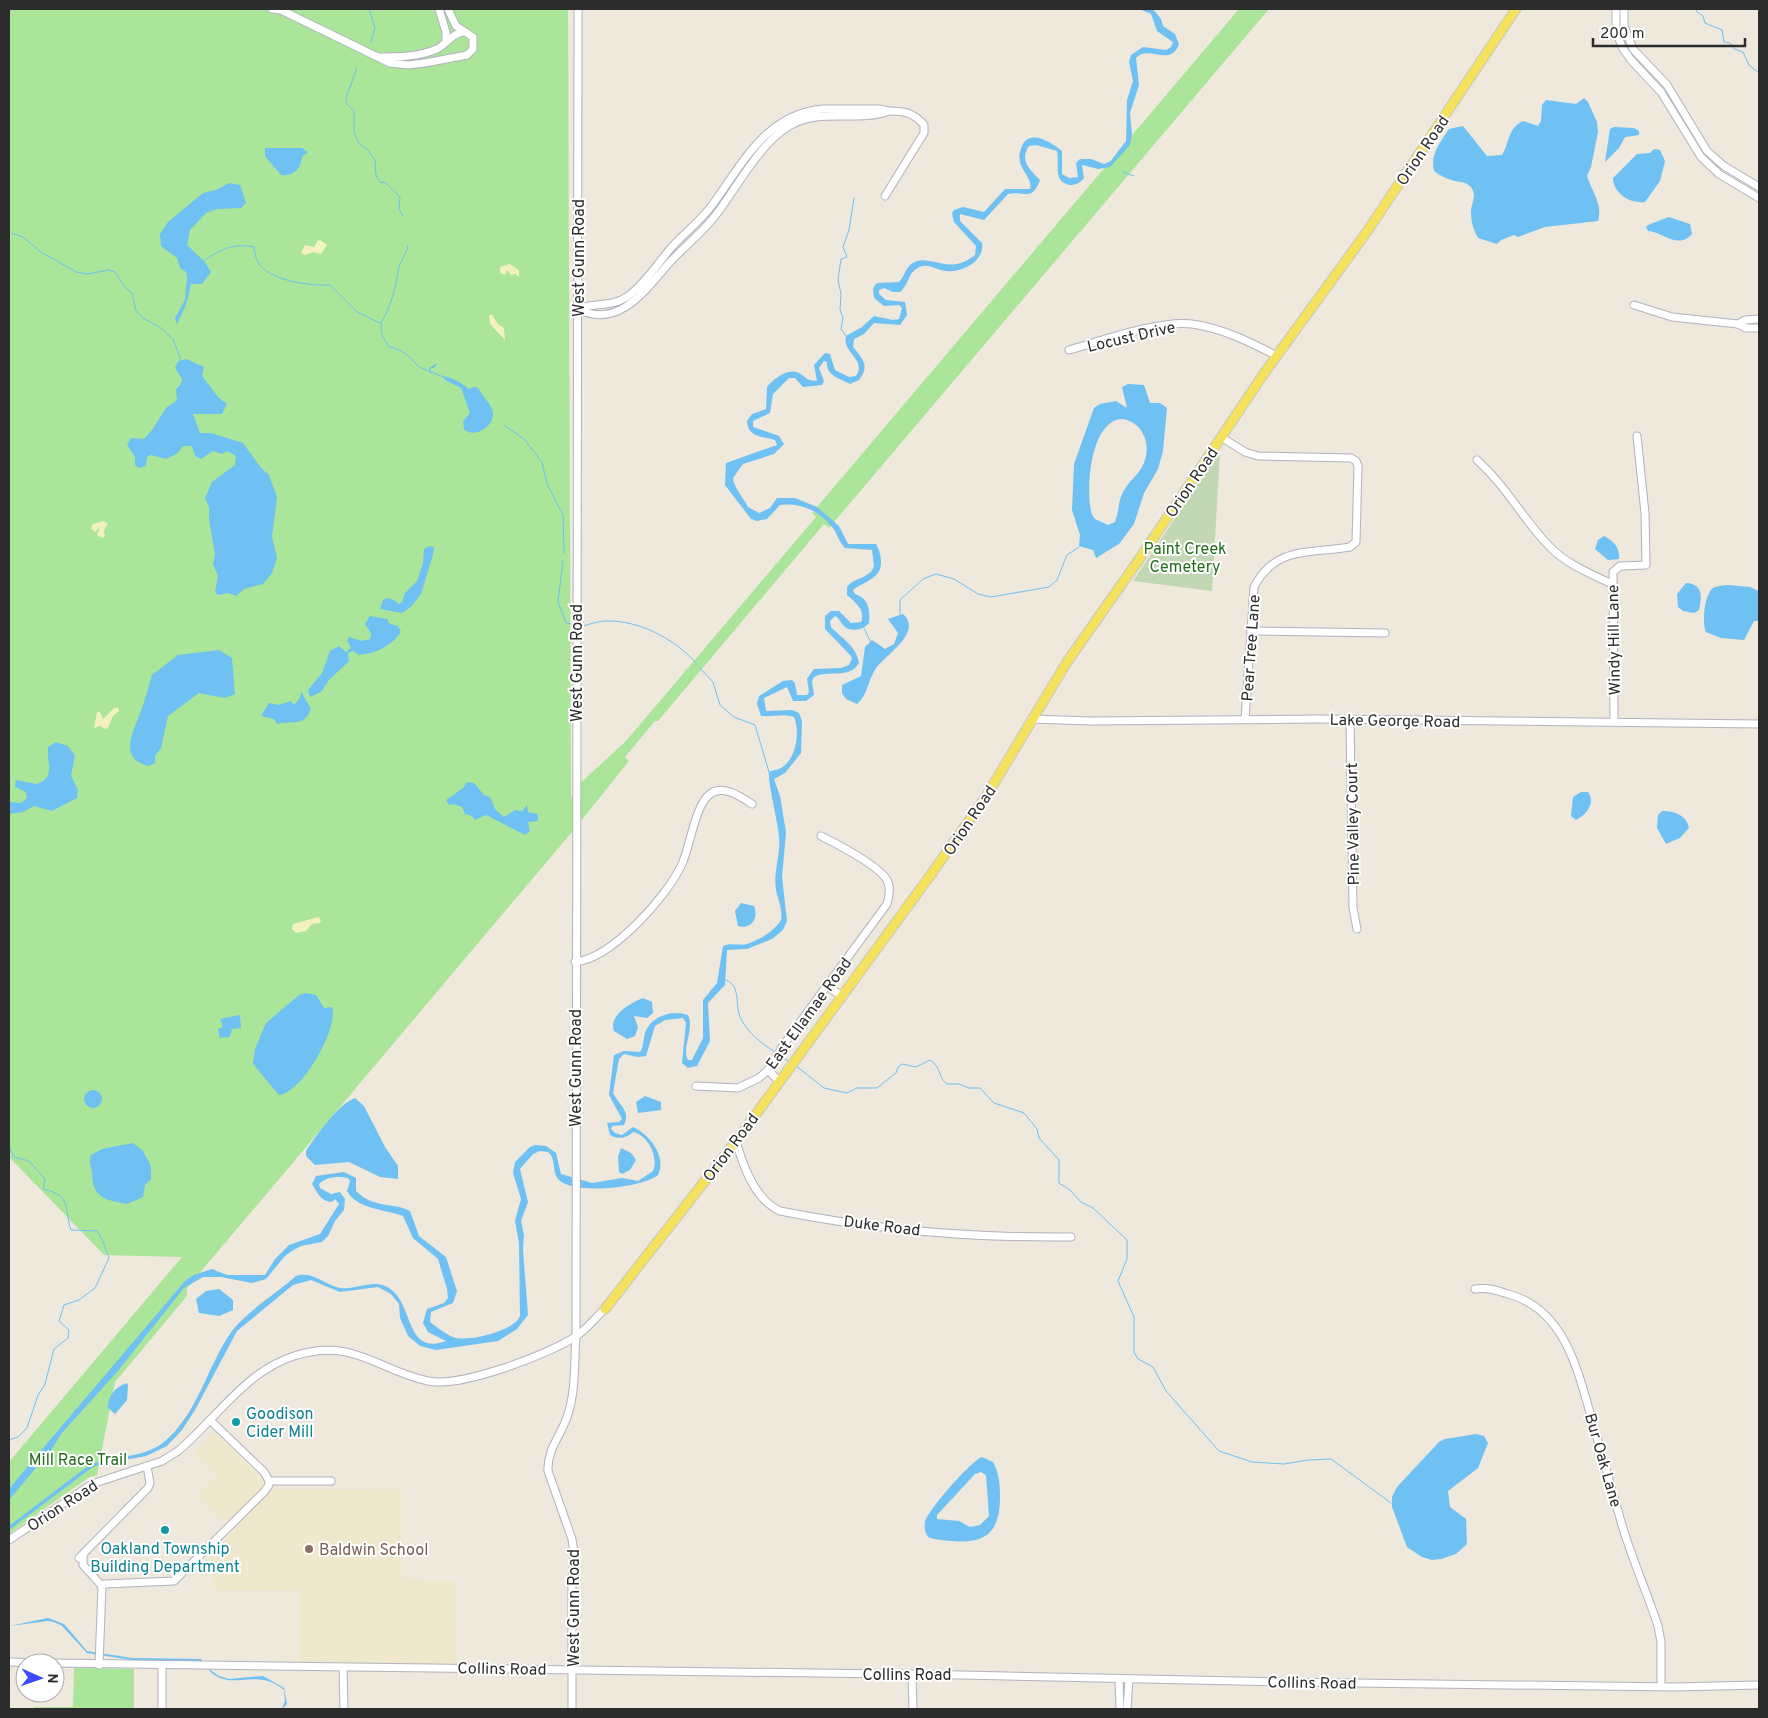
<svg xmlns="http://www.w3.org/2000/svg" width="1768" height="1718" font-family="Overpass,sans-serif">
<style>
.education{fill:#efe8cd}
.green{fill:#abe599}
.sand{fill:#f3f1c0}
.cemetery{fill:#c2d8b4}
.water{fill:#6ec1f2;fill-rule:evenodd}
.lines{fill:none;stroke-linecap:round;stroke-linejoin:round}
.stream{stroke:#6ec1f2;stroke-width:1}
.minor-casing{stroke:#b2b2bf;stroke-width:9}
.major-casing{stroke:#c8c8c8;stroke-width:11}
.minor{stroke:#fff;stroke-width:7}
.major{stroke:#f4e15c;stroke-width:9}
.culture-dot{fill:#0f9aa8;stroke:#fff;stroke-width:2}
.education-dot{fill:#8d6e63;stroke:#fff;stroke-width:2}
.labels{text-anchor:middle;stroke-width:4;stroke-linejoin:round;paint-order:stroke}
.street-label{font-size:16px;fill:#2c2c2c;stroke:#fff}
.park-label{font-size:16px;fill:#216c19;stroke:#fff}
.culture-label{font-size:16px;fill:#0d838f;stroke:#fff;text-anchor:start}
.education-label{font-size:16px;fill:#785e54;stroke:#fff;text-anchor:start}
</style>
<rect width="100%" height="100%" fill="#eee8dd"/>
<polygon class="education" points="214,1432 274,1490 402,1489 402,1580 455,1581 456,1665 300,1663 300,1590 213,1590 213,1576 201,1576 197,1570 235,1531 198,1495 217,1475 194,1453"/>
<g class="green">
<polygon points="9,9 568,9 571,797 577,791 577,786 625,742 643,721 816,517 812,513 1239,9 1269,9 829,528 824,524 658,721 655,721 625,757 629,761 577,826 187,1288 187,1296 115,1382 97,1475 88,1478 9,1534 9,1462 182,1257 104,1255 9,1157"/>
<polygon points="74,1668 134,1669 134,1709 34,1709 34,1707 73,1707"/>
</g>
<g class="sand">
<polygon points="318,240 322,241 327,245 321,254 313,252 305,255 301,253 305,245 314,247"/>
<polygon points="510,264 519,270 519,277 515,274 511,275 507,270 505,275 500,273 500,267"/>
<polygon points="489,315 492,315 498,324 504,328 505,340 490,324"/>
<polygon points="103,521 108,524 104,530 105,536 103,538 97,535 100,527 95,532 91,528 93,524"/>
<polygon points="114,708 118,708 119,711 113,716 108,728 104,729 100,726 94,728 97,712 100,712 103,719"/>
<polygon points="318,917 321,920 320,923 312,924 306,931 296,933 292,929 293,924"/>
</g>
<polygon class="cemetery" points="1220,451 1212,591 1133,581"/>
<g class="water">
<path d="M1139 9H1153L1161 19 1163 26 1175 34 1179 44C1171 68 1148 44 1136 58L1139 85 1130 113 1132 134 1130 145 1110 167 1098 169 1082 165 1084 178C1080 183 1076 185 1070 185 1052 182 1060 164 1057 151L1036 145 1029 146C1019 161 1030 169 1040 180 1031 203 1025 190 1008 194L984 220 960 214V221L982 243C985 261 962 273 946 271 935 270 927 261 916 269 908 274 908 286 900 292H893L884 288 879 290V294L886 300 905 302 907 315 900 325 874 323 864 334 854 339 853 347C863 359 870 366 859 380L850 384C840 378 826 376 827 362L824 361 819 368 824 381 822 385 803 387 795 378H789L773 394 770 413 753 421V427L779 436 784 444 774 454 743 464 733 478C734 488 743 497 748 507L759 513 770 508 777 498H795L817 507 839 526 848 544H876C879 549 880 553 881 560 882 579 866 580 853 590L855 594C869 599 870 609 869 623 863 630 850 633 843 625 840 622 840 619 835 616L830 621 831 627C842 639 856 645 859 663 849 680 828 669 814 677L812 681 814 695 806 701H793L787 687 764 698 766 711 792 710 799 713 802 721 801 753 785 773 774 779 780 796 786 832 782 877 787 921 783 930 772 939 747 949 727 950 725 985 708 1003 710 1041 697 1066 688 1068 682 1063 686 1023 683 1018 665 1020 655 1026 646 1056 638 1057 624 1054 619 1059 613 1093C619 1105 631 1111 624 1125L612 1126 611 1129 615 1133 622 1135 633 1127C649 1134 667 1156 658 1175 642 1188 574 1195 559 1180 551 1172 557 1159 548 1152L540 1151 533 1154 520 1169 528 1202 521 1221 524 1235 523 1250 528 1315 517 1329 498 1341 436 1350 420 1346 408 1336 400 1318 399 1304 391 1294 378 1287 340 1292 311 1280 293 1285 237 1331 195 1410 182 1430 167 1446 146 1456 98 1465 90 1469 9 1530V1526L88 1466C112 1455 143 1459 164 1442 198 1414 207 1366 232 1331 245 1313 278 1292 296 1276 311 1271 321 1282 336 1287 357 1293 375 1274 394 1292 413 1310 407 1355 446 1341L428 1332 423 1323 427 1309 444 1303 448 1298 447 1289 438 1259 413 1238 403 1216C385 1209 358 1210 347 1191L350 1181 348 1178C338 1176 326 1177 319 1184L320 1188 331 1194 340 1192 345 1199 344 1210 335 1221 328 1236 322 1242 301 1246 292 1251 285 1256 266 1279 252 1283 221 1277H203L184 1288 117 1372 61 1434 52 1449 9 1500V1489L27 1467 185 1281 194 1275 212 1269 227 1275H265L275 1259 289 1245 320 1234 339 1204 335 1199 332 1202C321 1202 317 1192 312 1184L316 1176 344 1172 356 1178V1191C374 1209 393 1202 410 1211L419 1236 446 1257 457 1291 453 1303 431 1312 430 1322C437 1327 445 1334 453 1337 466 1343 515 1331 520 1316L519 1243 515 1221 521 1199 513 1173 515 1162 530 1147 535 1145 546 1146 556 1153 561 1174 592 1183 622 1178 638 1181 653 1171C659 1157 648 1135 633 1132 627 1138 619 1140 610 1135L607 1123 619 1122 622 1119 609 1095 614 1055 624 1051 640 1052C644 1046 643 1040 645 1033 651 1016 672 1009 688 1015 695 1029 681 1048 688 1060H692L703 1038V1000L717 983 723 946C730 942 739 946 747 944 760 940 774 931 781 920 783 910 778 900 776 890 773 872 781 854 779 836 778 823 767 778 769 772 773 770 777 770 781 768 797 759 800 732 794 717 784 713 773 717 761 716L757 704 759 696 783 681 792 680 795 683 797 695H807L809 692 807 679 814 669 841 668 849 665 852 659 851 656 825 629V616L831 611H839L851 623 861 622C866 610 855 602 847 595V587C854 577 870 579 874 566L872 550 845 548C840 543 838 537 835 531 822 512 802 502 780 505L767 519 757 521 751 519 725 485 726 463 777 445 775 440C762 436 748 438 747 421L752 414 766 409 767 387C773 379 788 367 799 373 807 378 807 381 817 381L814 365 825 353 830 354 835 370 849 377 856 376C867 359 842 353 846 336L862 327 874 316 893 320 899 319 902 308 899 305 884 306 874 298 873 288 877 283 899 282C904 277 905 270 910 265 928 250 947 278 975 255L976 246 954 222 952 213 954 210 963 207 984 212 1005 189H1030C1034 175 1012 168 1022 146 1030 128 1052 143 1062 151V174L1069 178 1078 177 1076 163 1080 159H1091L1104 164 1111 161 1126 141 1127 100 1133 81 1129 62 1131 55 1143 47 1166 50 1171 47 1173 42 1157 31 1151 14Z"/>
<path d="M1584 98 1588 102 1597 122 1598 132 1591 167 1587 176C1592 192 1603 204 1598 221L1545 227 1518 237 1514 235 1501 240 1497 244 1478 238C1473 229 1471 221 1471 211 1472 200 1479 192 1467 184 1462 181 1456 182 1451 180 1445 178 1439 175 1434 171 1430 154 1440 143 1449 129L1463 126 1487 156 1502 155C1510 142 1507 129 1523 121L1538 126 1541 121 1542 105 1546 100 1576 104Z"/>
<polygon points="1614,127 1634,128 1639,131 1639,135 1625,137 1619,148 1605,162 1610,129"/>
<path d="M265 148H302L308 152 302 157C301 169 293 177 281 175L265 156Z"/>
<path d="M1654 149 1660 150 1665 161 1660 181 1645 202C1630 204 1613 193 1613 178L1637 154 1650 153Z"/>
<polygon points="229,183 240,185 246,203 241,208 217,209 206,213 190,230 187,245 204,261 211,272 202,284 191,284 186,305 177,324 175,318 185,300 187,277 186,272 180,268 177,258 161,246 160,234 168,222 203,193 216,190"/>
<path d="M1669 217 1690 224 1692 234C1678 250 1663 232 1648 231L1646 227 1648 225Z"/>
<polygon points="186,359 204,367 202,376 219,398 227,404 222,414 193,414 200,433 211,433 243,443 262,469 269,475 277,497 272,537 277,558 272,573 263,584 244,589 236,596 228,593 218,595 215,592 218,576 213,564 215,554 209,519 209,507 205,498 212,482 235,465 236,456 227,451 222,454 213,451 201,459 195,456 192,446 183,446 178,453 166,459 151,455 147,457 146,466 139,468 135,465 135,457 127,445 131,438 144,439 152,430 166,408 177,400 176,389 181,384 182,379 175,368 178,361"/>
<path d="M437 363 435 367 430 369 432 374C447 376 457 379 469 389L474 387 478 388C482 395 492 405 493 413 494 427 474 439 464 429L463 421 470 413 461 388 445 380 443 377 430 373 429 368Z"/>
<path d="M1128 384 1144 385 1150 403H1160L1167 408 1163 451 1158 469 1144 493 1134 524 1119 544 1096 558 1093 550 1079 546 1080 535 1072 510 1074 464 1094 408 1100 404 1116 401 1127 408 1122 387ZM1122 419C1144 422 1153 447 1142 467 1137 476 1128 482 1123 492 1118 501 1119 512 1115 522L1108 525 1095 519 1092 515C1085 491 1090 420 1122 419Z"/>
<path d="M1604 536C1614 541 1620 548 1619 559L1608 560 1595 549 1598 540Z"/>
<path d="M429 546 434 547V551L421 594 411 607 402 613 380 609 383 600C390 596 393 600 399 604L402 602 405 593 417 581 423 563 424 549Z"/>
<path d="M1686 583C1703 584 1702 596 1699 610L1694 613 1683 611 1678 607 1677 594Z"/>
<path d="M1729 585 1750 587 1759 591V621H1754L1744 640 1721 638 1706 632C1702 623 1704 595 1713 588 1717 586 1724 585 1729 585Z"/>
<path d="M903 614C924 633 883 656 875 670 868 681 867 696 857 704L846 699 842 693V685L861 676 865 647 872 640 885 649 894 644 898 633 888 619Z"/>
<path d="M370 616 387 619 390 624 398 626 401 632C390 647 377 653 359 655L353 651 348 653 349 661 329 680 321 692 310 697 308 690 322 673 330 651 339 646 346 652 351 648 347 640 349 637 362 641 370 639 371 633 365 624Z"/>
<path d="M219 650 232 658 235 694 225 698 199 693 168 716 161 748 155 756V763L149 766C115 759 136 727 142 708 146 696 149 686 152 675L178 655Z"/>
<path d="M301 691 311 709C304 728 290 720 277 724L274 719 261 716 269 703 278 705 291 701 294 705 300 698Z"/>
<path d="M56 742 68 746 75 756 71 776 78 790 77 798 52 811 34 806 23 812 9 814V802L21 803 27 798 26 792 15 787 16 780 36 784C57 778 46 762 48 747Z"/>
<polygon points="467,782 474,783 484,795 490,797 495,809 504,817 515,810 522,811 527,805 528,812 538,814 538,821 528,822 530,831 525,835 486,815 475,820 472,816 465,814 462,807 453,804 449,805 446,800 463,788"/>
<path d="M1581 792H1588C1596 803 1586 815 1576 820L1571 816 1573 797Z"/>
<path d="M1662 811C1675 811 1686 815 1689 828L1680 838 1666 844 1657 828 1658 815Z"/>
<path d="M741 903 754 906C759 918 751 930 738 926L735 911Z"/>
<path d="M306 993 316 995 324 1008 332 1007C339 1028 302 1093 279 1095L253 1064 255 1049 266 1023 299 995Z"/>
<path d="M643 998 652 1002 653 1013 647 1018 634 1016 638 1027 635 1036 627 1039 614 1031C608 1016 630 1003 643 998Z"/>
<polygon points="240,1015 241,1028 232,1029 230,1037 220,1038 218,1029 223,1027 220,1019"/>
<circle cx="93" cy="1099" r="9"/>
<polygon points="645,1096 661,1102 661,1110 638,1113 636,1102"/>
<path d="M355 1098 364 1106 385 1147 398 1166V1179L380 1177 349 1162 315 1165 306 1156V1151C316 1136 338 1104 355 1098Z"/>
<path d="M133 1143 143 1151 151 1166V1179L145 1185 143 1197 127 1204C106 1200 93 1198 92 1175 92 1167 88 1163 91 1155L102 1149Z"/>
<polygon points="621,1148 631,1153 636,1160 630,1170 622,1174 619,1172 618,1157"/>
<polygon points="219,1289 233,1300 233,1310 219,1316 199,1313 196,1299 206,1291"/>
<path d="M127 1383 128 1385 127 1400 115 1414 108 1408C107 1397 116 1386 127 1383Z"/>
<polygon points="1476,1434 1484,1436 1488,1443 1478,1468 1448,1491 1450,1507 1466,1519 1467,1544 1456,1554 1441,1559 1432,1560 1422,1557 1407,1547 1392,1507 1392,1497 1397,1487 1439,1442 1445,1439"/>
<path d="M982 1457 993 1462C999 1473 1000 1484 1000 1496 1000 1532 987 1544 951 1541 943 1540 935 1540 928 1537 925 1532 924 1527 925 1522 927 1511 972 1460 982 1457ZM981 1472 986 1475 989 1516 980 1525 970 1527 959 1521 937 1519V1515L975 1474Z"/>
<path d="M48 1618 64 1624 87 1651 132 1658 201 1659 209 1669 219 1676 229 1679 263 1676 284 1688 287 1704 282 1709 285 1701 284 1690C252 1663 228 1700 201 1661L132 1660 87 1653 62 1626 54 1622 48 1621 9 1626Z"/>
</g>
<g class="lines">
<g class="stream">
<polyline points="369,9 375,28 371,42"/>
<polyline points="1697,9 1696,11 1703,16 1705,23 1722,30 1724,42 1730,43 1734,49 1743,52 1749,65 1759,73"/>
<polyline points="357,68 346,98 346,103 354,111 354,132 359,144 366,148 375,160 376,175 380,182 386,183 400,197 399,209 403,216"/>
<polyline points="1123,172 1134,176"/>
<polyline points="12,233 23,237 41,252 76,272 88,274 108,270 115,272 124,286 132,293 136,311 143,318 161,328 173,339 181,360"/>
<path d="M408 245C407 254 399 262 398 271 396 288 390 308 381 323L382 335 389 347C401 349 410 356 417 365 420 369 434 372 439 375"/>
<path d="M204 261C221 249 233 243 254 247 255 252 255 258 258 262 268 281 311 286 330 285L357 312 380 323"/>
<polyline points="846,336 841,329 843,317 840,310 841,294 838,280 841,259 847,257 843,247 849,230 854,198"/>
<polyline points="504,425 524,439 542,462 547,484 563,515 564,553"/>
<polyline points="563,561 558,602 566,623 571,624"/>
<polyline points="900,614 900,600 923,579 936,574 954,579 978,594 991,597 1049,587 1057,580 1067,555 1079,547"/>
<path d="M583 626C590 624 599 621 606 621 639 620 675 639 696 663"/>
<polyline points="864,628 871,643"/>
<polyline points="700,668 713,682 720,705 734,717 755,725 769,772"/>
<path d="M726 980C742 986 734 1006 741 1019 749 1034 761 1043 775 1052"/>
<polyline points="780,1056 790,1062"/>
<path d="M795 1065 824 1088 847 1093 857 1088H877L896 1073 898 1067 902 1064 916 1067 930 1060C943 1069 937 1077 947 1084H959L969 1088H980L994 1103 1024 1113 1037 1129 1039 1138 1059 1160V1183L1070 1190 1081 1202 1093 1208 1127 1240V1259L1118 1281 1134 1317V1352L1138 1359 1153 1367 1166 1391 1219 1451 1252 1462 1284 1464 1308 1460 1331 1459 1391 1503"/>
<path d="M9 1146 14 1157 29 1161 45 1179 43 1189C73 1195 64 1211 71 1230L97 1231 102 1239 109 1258 95 1288 79 1300 64 1305 59 1321 69 1330 68 1338 54 1349 45 1384 38 1395 27 1428 18 1437 9 1440"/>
</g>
<defs>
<g id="minor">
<polyline points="272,9 281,10 279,9"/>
<polyline points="439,9 446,32 446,42"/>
<polyline points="1616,9 1616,31 1622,47 1631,60 1661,92 1701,157 1719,174 1759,198"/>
<polyline points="1624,9 1624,26 1633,49 1667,85 1707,151 1724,166 1759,187"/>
<polyline points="281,10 390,63 408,65 425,63 467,55 473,49 473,37 456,26 448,9"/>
<path d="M378 57C398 57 418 57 437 49 446 44 453 33 463 32"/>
<path d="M823 109H879L889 111C858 123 820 107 789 126 758 145 737 188 715 216 702 233 684 247 670 262 646 289 619 330 578 309 594 302 612 308 628 296 645 284 657 264 671 248 684 233 701 221 713 204 743 163 766 114 823 109Z"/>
<path d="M885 196 924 133V125C914 113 905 111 889 111"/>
<polyline points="1634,305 1672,317 1738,324 1746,328 1759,328"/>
<polyline points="1738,324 1745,320 1759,319"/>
<path d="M1069 350C1101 341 1159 320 1192 324 1222 328 1250 342 1277 356"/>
<path d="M1221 437 1245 452 1258 456 1351 458 1356 461 1358 466 1356 542 1350 547C1311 554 1276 545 1254 587L1245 719"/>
<path d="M1477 460C1507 487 1522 518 1549 546 1566 564 1591 574 1612 584"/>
<polyline points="1251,631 1385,633"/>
<polyline points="1031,719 1090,721 1318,719 1759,724"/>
<polyline points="1350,720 1353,908 1357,929"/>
<polyline points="1614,722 1613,572 1620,566 1646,565 1645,513 1637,436"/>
<path d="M575 962C611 959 667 897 682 864 690 847 695 805 710 794 723 784 741 797 752 804"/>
<polyline points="827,986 843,997"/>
<polyline points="768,1070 780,1082"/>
<path d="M696 1086 738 1088 759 1078 768 1070 784 1044 887 904C889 897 891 887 887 880 878 865 837 844 821 836"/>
<path d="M736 1141C743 1166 755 1200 780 1211 875 1230 974 1238 1071 1237"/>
<path d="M1475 1289C1487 1287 1496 1290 1508 1294 1565 1309 1578 1371 1592 1420 1602 1455 1612 1490 1622 1525 1632 1559 1647 1592 1658 1626L1661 1642V1686"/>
<polyline points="211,1421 264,1472 269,1481"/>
<polyline points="269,1481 331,1481"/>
<path d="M9 1540 92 1484 162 1461 178 1451C215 1420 246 1371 294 1356 353 1337 377 1370 428 1381 460 1388 547 1355 575 1337 586 1330 595 1318 605 1309"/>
<polyline points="83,1556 83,1565 102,1586"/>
<polyline points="79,1558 148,1488 150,1483 147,1466"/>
<polyline points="102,1586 104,1584 174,1581 264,1492 269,1485 269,1481"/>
<polyline points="9,1662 41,1663"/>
<polyline points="55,1663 962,1675 1278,1682 1674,1687 1759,1685"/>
<polyline points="99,1665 102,1586"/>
<polyline points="162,1665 162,1709"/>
<polyline points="343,1667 344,1709"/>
<polyline points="912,1674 913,1709"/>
<polyline points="1119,1679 1120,1709"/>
<path d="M572 1709V1586L574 1553 572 1539 548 1471C547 1448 562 1435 568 1414 576 1390 574 1362 576 1337L578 9"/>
<polyline points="1127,1709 1129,1679"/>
</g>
<polyline id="major" points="605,1309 740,1136 932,873 987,795 1067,662 1138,561 1265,372 1366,233 1516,9"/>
</defs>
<use href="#minor" class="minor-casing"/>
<use href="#major" class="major-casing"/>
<use href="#minor" class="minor"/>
<use href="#major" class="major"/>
</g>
<g class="culture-dot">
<circle cx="236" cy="1422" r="5"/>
<circle cx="165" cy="1530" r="5"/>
</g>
<circle class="education-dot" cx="309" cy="1549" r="5"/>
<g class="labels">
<g class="street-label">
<text transform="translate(1422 150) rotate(-56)" y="6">Orion Road</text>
<text transform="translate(578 258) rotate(-90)" y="6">West Gunn Road</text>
<text transform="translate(1131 336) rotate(-13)" y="6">Locust Drive</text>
<text transform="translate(1191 482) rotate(-56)" y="6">Orion Road</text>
<text transform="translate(1613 640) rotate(-91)" y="6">Windy Hill Lane</text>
<text transform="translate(1250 648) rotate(-86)" y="6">Pear Tree Lane</text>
<text transform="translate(576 663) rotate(-90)" y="6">West Gunn Road</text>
<text transform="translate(1395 720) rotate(1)" y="6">Lake George Road</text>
<text transform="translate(969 820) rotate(-56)" y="6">Orion Road</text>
<text transform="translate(1352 824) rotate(-91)" y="6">Pine Valley Court</text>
<text transform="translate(808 1013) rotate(-54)" y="6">East Ellamae Road</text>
<text transform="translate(575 1068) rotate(-90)" y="6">West Gunn Road</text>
<text transform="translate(730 1147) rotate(-53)" y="6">Orion Road</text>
<text transform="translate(882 1225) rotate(7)" y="6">Duke Road</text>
<text transform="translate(1604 1460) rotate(74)" y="6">Bur Oak Lane</text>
<text transform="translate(62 1505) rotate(-33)" y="6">Orion Road</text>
<text transform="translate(573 1608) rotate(-90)" y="6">West Gunn Road</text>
<text transform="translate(502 1668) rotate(1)" y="6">Collins Road</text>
<text x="907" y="1680">Collins Road</text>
<text transform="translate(1312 1682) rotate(1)" y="6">Collins Road</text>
</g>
<g class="park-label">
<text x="1185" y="554">Paint Creek<tspan x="1185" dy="18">Cemetery</tspan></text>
<text x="78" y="1465">Mill Race Trail</text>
</g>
<g class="culture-label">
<text x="246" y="1419">Goodison<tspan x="246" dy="18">Cider Mill</tspan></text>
<text x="165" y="1554" text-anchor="middle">Oakland Township<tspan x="165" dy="18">Building Department</tspan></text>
</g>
<g class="education-label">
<text x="319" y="1555">Baldwin School</text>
</g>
</g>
<rect width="1768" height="1718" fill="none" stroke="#2c2c2c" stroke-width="20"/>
<g transform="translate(40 1678) rotate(92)"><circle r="24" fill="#ffffff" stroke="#ababab"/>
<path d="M0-4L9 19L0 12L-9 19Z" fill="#3a4aff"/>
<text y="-8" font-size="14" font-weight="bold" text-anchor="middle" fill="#2c2c2c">N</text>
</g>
<path d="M1593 38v8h152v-8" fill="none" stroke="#2c2c2c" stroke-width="2.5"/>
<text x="1600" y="38" font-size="15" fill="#2c2c2c" stroke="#ffffff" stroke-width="4" paint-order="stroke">200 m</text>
</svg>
